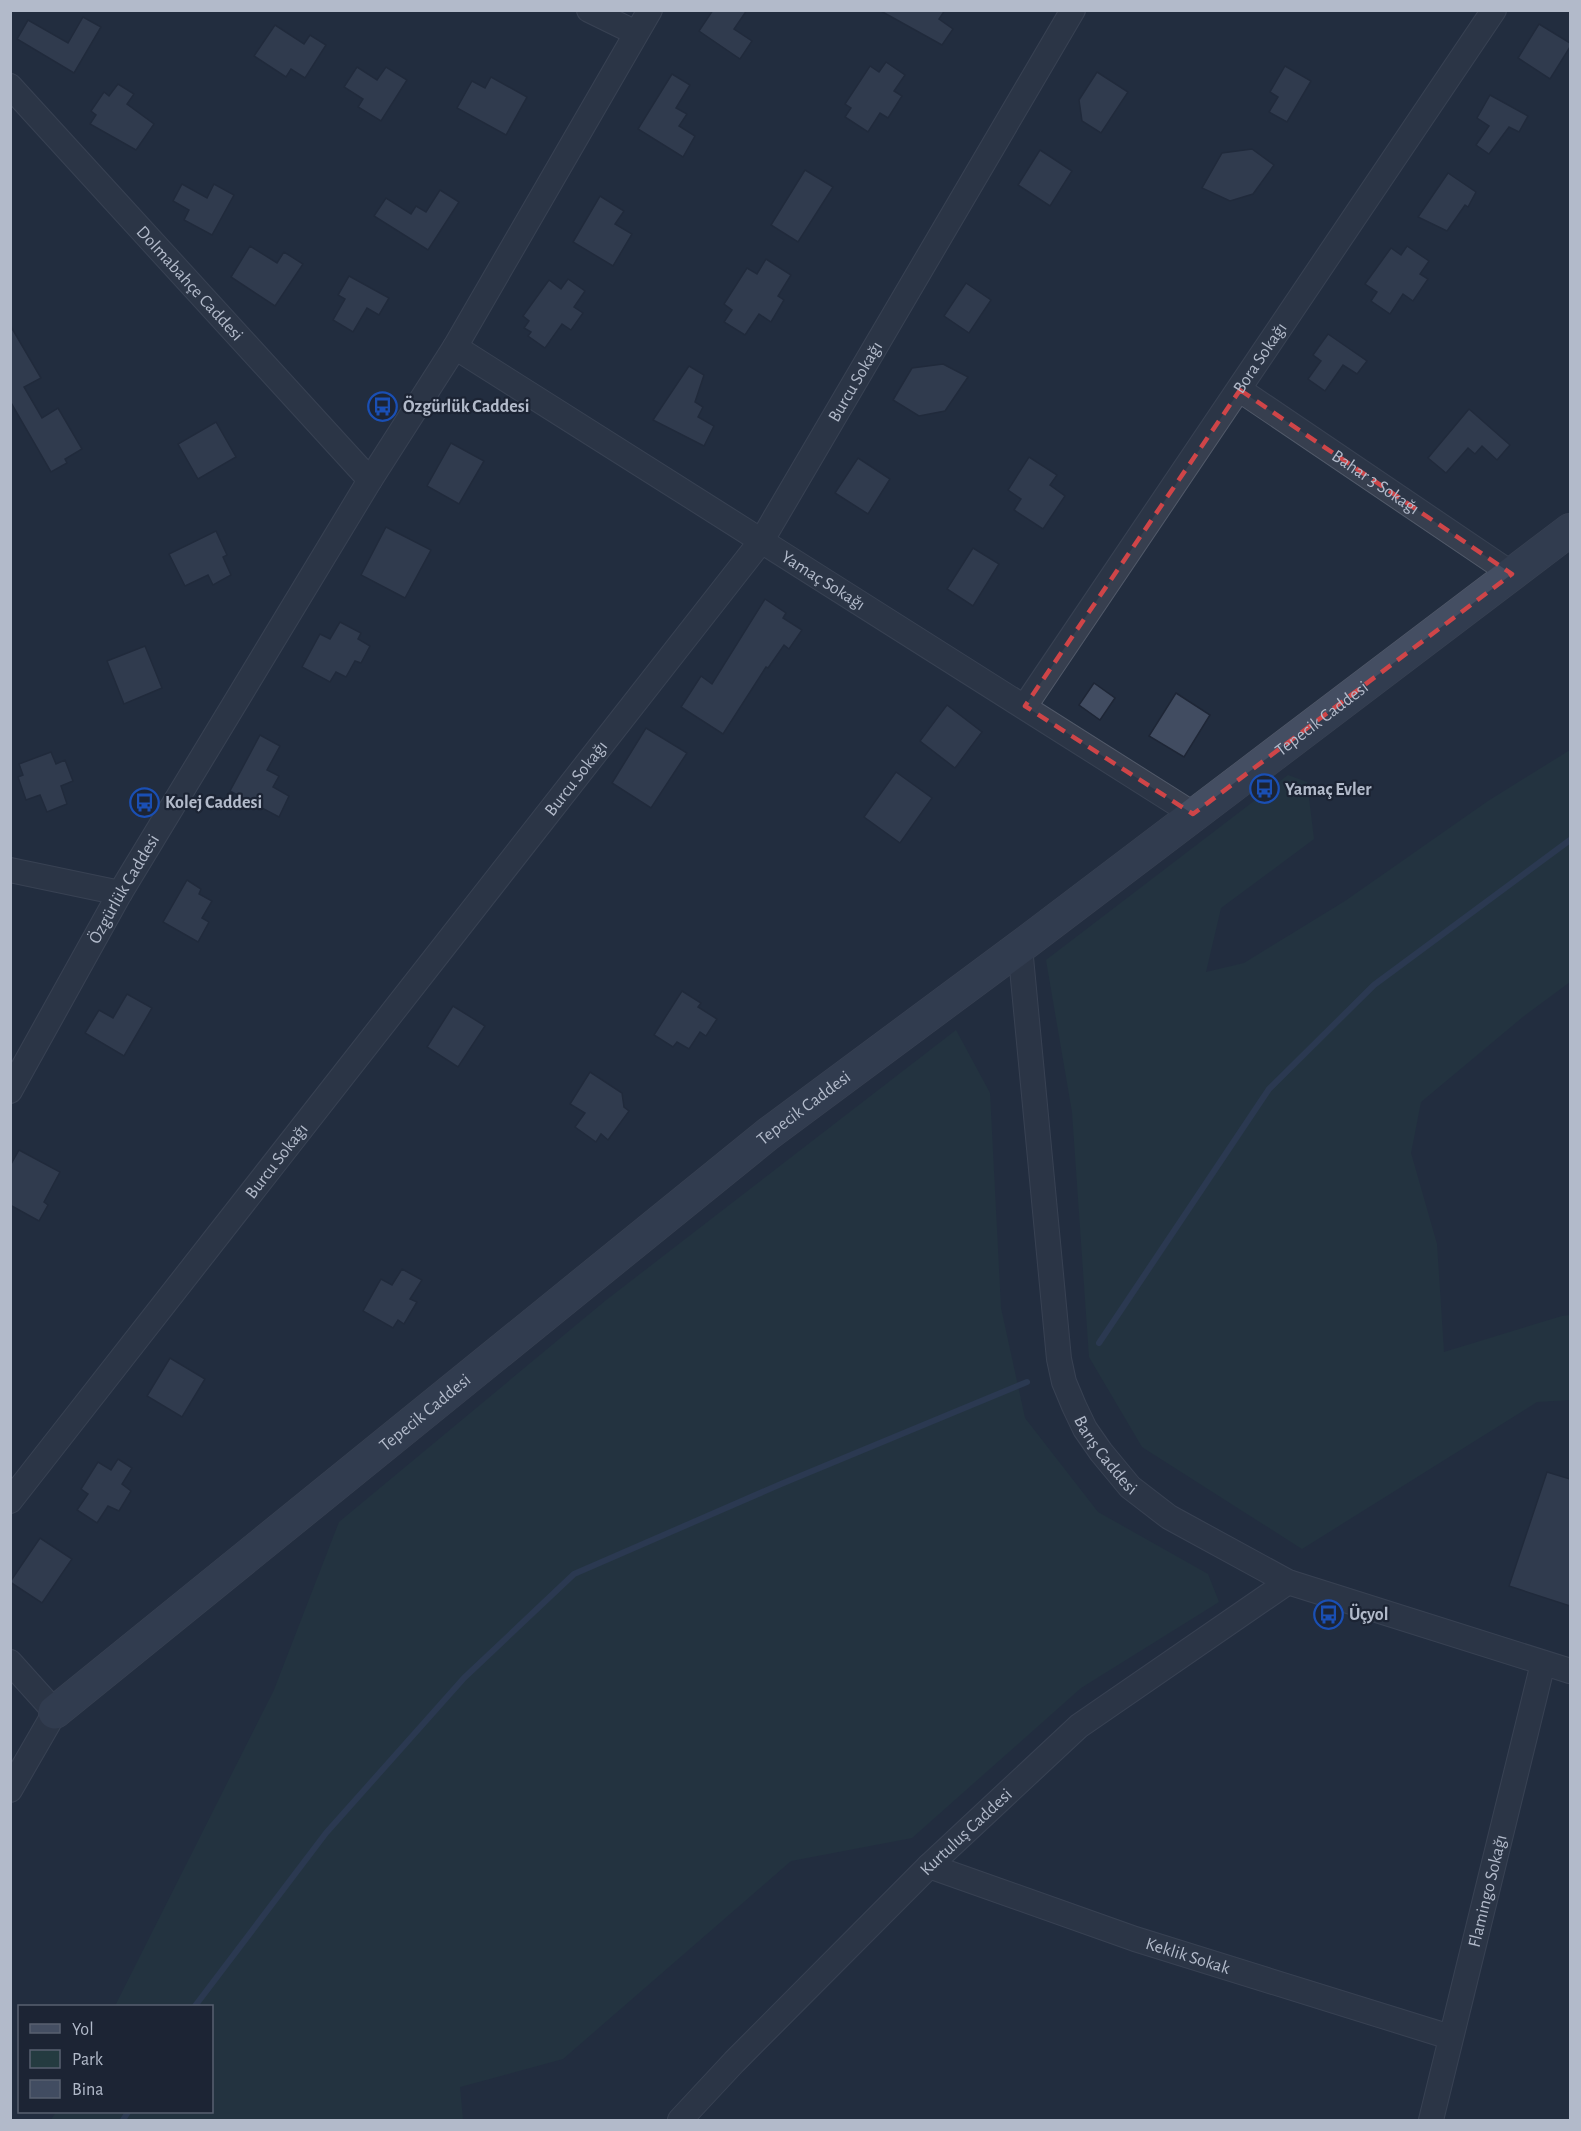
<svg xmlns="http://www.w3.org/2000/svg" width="1581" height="2131" font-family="'Alegreya Sans',sans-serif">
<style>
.green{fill:#243b40}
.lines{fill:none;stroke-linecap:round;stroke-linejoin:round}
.stream{stroke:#354767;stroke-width:6}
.building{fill:#414c61;stroke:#1e2636;stroke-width:1.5}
.street-casing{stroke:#525a6a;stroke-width:26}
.secondary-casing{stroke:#525a6a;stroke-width:34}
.street{stroke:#373f4f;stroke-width:24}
.secondary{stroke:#444e62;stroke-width:33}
.marked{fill:none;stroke:#cf4548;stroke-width:4.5;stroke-dasharray:12 8;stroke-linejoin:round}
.labels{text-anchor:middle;stroke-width:4.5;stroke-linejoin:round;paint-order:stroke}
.street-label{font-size:18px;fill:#b2baca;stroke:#1c2434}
.poi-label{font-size:18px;font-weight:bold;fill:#b2baca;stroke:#1c2434;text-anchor:start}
</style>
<rect width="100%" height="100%" fill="#222d3f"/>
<g class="green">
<polygon points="1570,750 1570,982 1524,1016 1421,1102 1411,1153 1437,1244 1444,1352 1562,1316 1570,1315 1570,1400 1537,1402 1302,1549 1142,1447 1089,1357 1072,1112 1046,960 1288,775 1307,782 1314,839 1221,908 1206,972 1244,963 1345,901 1488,801"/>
<polygon points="956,1030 990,1093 1001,1308 1025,1418 1098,1512 1208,1574 1219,1602 1081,1688 912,1838 791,1861 563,2059 460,2087 463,2120 51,2120 56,2112 212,2112 212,2006 115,2006 274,1690 339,1522 605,1301"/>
</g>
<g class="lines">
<g class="stream">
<polyline points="1099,1343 1269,1089 1374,985 1570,840"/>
<polyline points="195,2006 326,1833 464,1678 574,1574 781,1484 1027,1382"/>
<polyline points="123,2120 128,2112"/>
</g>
</g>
<g class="building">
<polygon points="713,10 747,10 734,29 752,41 740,59 699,31"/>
<polygon points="879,10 945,10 939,19 953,29 942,45"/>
<polygon points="83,17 101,27 74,73 17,39 28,20 68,43"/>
<polygon points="1539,24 1570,43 1570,47 1550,79 1518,58"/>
<polygon points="275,25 304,44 310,35 326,45 305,78 291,69 286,77 254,56"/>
<polygon points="886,62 905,75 894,91 902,96 888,118 880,113 868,132 845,117 851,108 845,104 870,66 879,72"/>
<polygon points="1285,66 1311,81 1287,122 1269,112 1278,97 1270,92"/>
<polygon points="357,67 377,80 386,67 407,80 381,121 358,107 363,99 344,87"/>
<polygon points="1097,72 1128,92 1101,133 1082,121 1079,100"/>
<polygon points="672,74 690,85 676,108 687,114 679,126 695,136 683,157 638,129"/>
<polygon points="491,77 527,97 506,135 457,108 472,81 485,88"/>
<polygon points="118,84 134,94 127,104 154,124 136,150 90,124 96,115 91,111 104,92 109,96"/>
<polygon points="1490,95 1528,116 1519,132 1509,127 1489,154 1476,145 1489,126 1477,118"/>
<polygon points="1252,149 1274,165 1253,194 1230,201 1202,188 1222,153"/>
<polygon points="1040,150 1072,171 1050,206 1018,185"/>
<polygon points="805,170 833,187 798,242 771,225"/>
<polygon points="1448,173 1476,192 1468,207 1465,205 1447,231 1418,217"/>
<polygon points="182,184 207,198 214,184 234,195 212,235 184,220 189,210 173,201"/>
<polygon points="440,190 459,202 428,250 374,216 386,198 411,214 416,206 426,212"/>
<polygon points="600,196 624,211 615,224 632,234 613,266 573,242"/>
<polygon points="250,246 277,263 284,252 303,264 275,306 231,277"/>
<polygon points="1407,246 1429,261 1420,274 1428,279 1413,301 1403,294 1390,314 1371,301 1377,292 1365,284 1391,248 1401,255"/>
<polygon points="766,259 791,275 778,296 784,300 771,322 759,314 745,335 724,322 732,310 724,304 747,268 757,274"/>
<polygon points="349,276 389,298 379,315 367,308 353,332 333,320 345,299 338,295"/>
<polygon points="568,279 585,291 574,307 583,313 571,330 562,324 545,348 528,336 531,332 524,328 529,321 523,316 549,280 561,289"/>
<polygon points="966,283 991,300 969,333 944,316"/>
<polygon points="10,325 41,378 24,387 42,418 58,408 82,449 65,459 67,463 51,472 10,401"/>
<polygon points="1328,334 1367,361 1357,374 1343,365 1325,391 1308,379 1321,361 1313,355"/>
<polygon points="943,364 968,377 945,411 919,416 893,400 912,368"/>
<polygon points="689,366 704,375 695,402 703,407 698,417 714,426 704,446 653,420"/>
<polygon points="1469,409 1510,445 1497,460 1482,446 1475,454 1468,448 1446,473 1428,458"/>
<polygon points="216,422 236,457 198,479 178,444"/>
<polygon points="451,443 484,461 459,504 427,486"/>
<polygon points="1029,457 1057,475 1050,485 1065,496 1043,529 1014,510 1021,499 1008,490"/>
<polygon points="858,458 890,479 868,514 835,493"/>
<polygon points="386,527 431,550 405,598 361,575"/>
<polygon points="216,531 227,555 223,557 231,575 213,585 208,575 185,586 169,554"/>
<polygon points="973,548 999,564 973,606 947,589"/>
<polygon points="765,599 786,613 783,618 802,630 789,649 784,645 768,668 766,667 723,734 681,707 701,676 712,684"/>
<polygon points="340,622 361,633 358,639 370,646 361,663 355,661 346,677 336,672 330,682 302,667 320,634 330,639"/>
<polygon points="145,646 162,688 124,704 107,661"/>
<polygon points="1094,683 1115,698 1100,720 1079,705"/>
<polygon points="1176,693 1210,715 1184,757 1149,736"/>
<polygon points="947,705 982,732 955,768 920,741"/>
<polygon points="646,728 687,753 651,808 612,783"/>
<polygon points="260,735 280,746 267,770 279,776 273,787 289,796 279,817 230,791"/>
<polygon points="51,752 56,764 65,760 73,781 61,786 67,804 47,812 40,795 26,800 18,777 23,775 19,764"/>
<polygon points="896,772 932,798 900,843 864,817"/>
<polygon points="187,880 201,889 199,894 212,901 202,918 209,922 198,942 163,922"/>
<polygon points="682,991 701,1003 698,1007 717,1019 706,1036 700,1032 689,1049 677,1042 673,1047 654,1035"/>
<polygon points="127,994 152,1008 124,1056 85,1033 99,1010 113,1018"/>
<polygon points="453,1006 485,1026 458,1067 427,1047"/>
<polygon points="590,1072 622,1093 624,1107 629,1111 608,1140 601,1134 596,1142 575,1127 585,1113 570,1104"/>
<polygon points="19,1150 60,1172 44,1202 48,1205 39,1221 10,1205 10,1166"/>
<polygon points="402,1269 422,1280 410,1299 417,1302 404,1324 398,1320 393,1328 363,1311 381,1279 392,1285"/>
<polygon points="170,1358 205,1379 182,1417 147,1396"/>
<polygon points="118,1459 132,1468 122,1484 131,1491 119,1511 108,1506 97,1523 77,1510 88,1494 81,1489 98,1462 111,1470"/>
<polygon points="1547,1472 1570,1479 1570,1606 1509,1586"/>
<polygon points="40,1538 72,1559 42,1603 10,1582"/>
</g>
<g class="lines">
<defs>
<g id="street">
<polyline points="589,10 636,33"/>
<path id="s1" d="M10 86 370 480"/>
<path id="s2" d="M455 347 1193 814"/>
<path id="s3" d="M1240 390 1512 574"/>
<path id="s4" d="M1025 706 1494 10"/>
<polyline points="10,870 120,893"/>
<path id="s5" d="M1020 947 1059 1359 1064 1382 1074 1406 1085 1429 1101 1452 1130 1487 1169 1517 1288 1582 1570 1671"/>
<path id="s6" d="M10 1091 120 893 370 480 455 347 650 10"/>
<path id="s7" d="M10 1501 762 540 1073 10"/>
<polyline points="10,1662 55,1712 10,1790"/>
<path id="s8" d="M929 1866 1135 1939 1450 2037"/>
<path id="s9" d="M680 2120 734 2062 929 1866 1079 1726 1288 1582"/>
<path id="s10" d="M1431 2120 1543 1663"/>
</g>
<g id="secondary">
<path id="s11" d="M55 1712 768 1134 1020 947 1570 530"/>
</g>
</defs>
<use href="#street" class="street-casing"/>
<use href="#secondary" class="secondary-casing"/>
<use href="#street" class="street"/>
<use href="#secondary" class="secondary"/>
</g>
<path d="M0 0H1581V2131H0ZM1240 390 1512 574 1193 814 1025 706Z" fill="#222d3f" fill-opacity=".55" fill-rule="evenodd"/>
<path class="marked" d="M1240 390 1512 574 1193 814 1025 706Z"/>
<defs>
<symbol id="bus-ring" viewBox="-11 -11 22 22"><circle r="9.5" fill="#1c2434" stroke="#1a4fb4" stroke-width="1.5"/><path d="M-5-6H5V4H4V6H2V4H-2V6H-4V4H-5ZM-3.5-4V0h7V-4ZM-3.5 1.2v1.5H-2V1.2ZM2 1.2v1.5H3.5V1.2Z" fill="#1a4fb4"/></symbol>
</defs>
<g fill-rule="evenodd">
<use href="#bus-ring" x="366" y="390" width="33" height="33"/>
<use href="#bus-ring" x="1248" y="772" width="33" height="33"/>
<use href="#bus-ring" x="128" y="786" width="33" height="33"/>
<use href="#bus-ring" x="1312" y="1598" width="33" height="33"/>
</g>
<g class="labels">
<g class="street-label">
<text dy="6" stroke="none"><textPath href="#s1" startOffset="267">Dolmabahçe Caddesi</textPath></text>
<text dy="6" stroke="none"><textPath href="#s4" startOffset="420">Bora Sokağı</textPath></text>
<text dy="6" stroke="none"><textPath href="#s7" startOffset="1404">Burcu Sokağı</textPath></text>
<text dy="6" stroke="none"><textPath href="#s3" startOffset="164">Bahar 3 Sokağı</textPath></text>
<text dy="6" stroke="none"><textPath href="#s2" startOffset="436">Yamaç Sokağı</textPath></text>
<text dy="6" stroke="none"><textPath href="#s11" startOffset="1610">Tepecik Caddesi</textPath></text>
<text dy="6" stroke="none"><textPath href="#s7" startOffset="918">Burcu Sokağı</textPath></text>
<text dy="6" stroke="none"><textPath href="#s6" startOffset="232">Özgürlük Caddesi</textPath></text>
<text dy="6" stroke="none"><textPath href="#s11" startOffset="962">Tepecik Caddesi</textPath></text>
<text dy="6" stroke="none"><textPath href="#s7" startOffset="432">Burcu Sokağı</textPath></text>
<text dy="6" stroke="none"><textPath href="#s11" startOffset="476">Tepecik Caddesi</textPath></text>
<text dy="6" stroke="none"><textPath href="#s5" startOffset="522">Barış Caddesi</textPath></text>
<text dy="6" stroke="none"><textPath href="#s9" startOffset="406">Kurtuluş Caddesi</textPath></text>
<text dy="6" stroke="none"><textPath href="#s10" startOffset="236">Flamingo Sokağı</textPath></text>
<text dy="6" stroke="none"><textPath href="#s8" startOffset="274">Keklik Sokak</textPath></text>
</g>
<g class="poi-label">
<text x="403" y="412">Özgürlük Caddesi</text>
<text x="1285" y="795">Yamaç Evler</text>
<text x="165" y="808">Kolej Caddesi</text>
<text x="1349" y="1620">Üçyol</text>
</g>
</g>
<rect width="1581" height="2131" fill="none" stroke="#b2baca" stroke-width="24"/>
<rect x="18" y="2005" width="195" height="108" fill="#1c2434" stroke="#586070" stroke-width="1.5"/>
<rect x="30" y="2024" width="30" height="9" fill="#444e62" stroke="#586070" stroke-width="1.5"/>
<text x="72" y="2035" font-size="18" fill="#b2baca">Yol</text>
<rect x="30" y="2050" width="30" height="18" fill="#243b40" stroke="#586070" stroke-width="1.5"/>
<text x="72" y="2065" font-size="18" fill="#b2baca">Park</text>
<rect x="30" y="2080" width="30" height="18" fill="#414c61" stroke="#586070" stroke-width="1.5"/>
<text x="72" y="2095" font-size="18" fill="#b2baca">Bina</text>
</svg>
